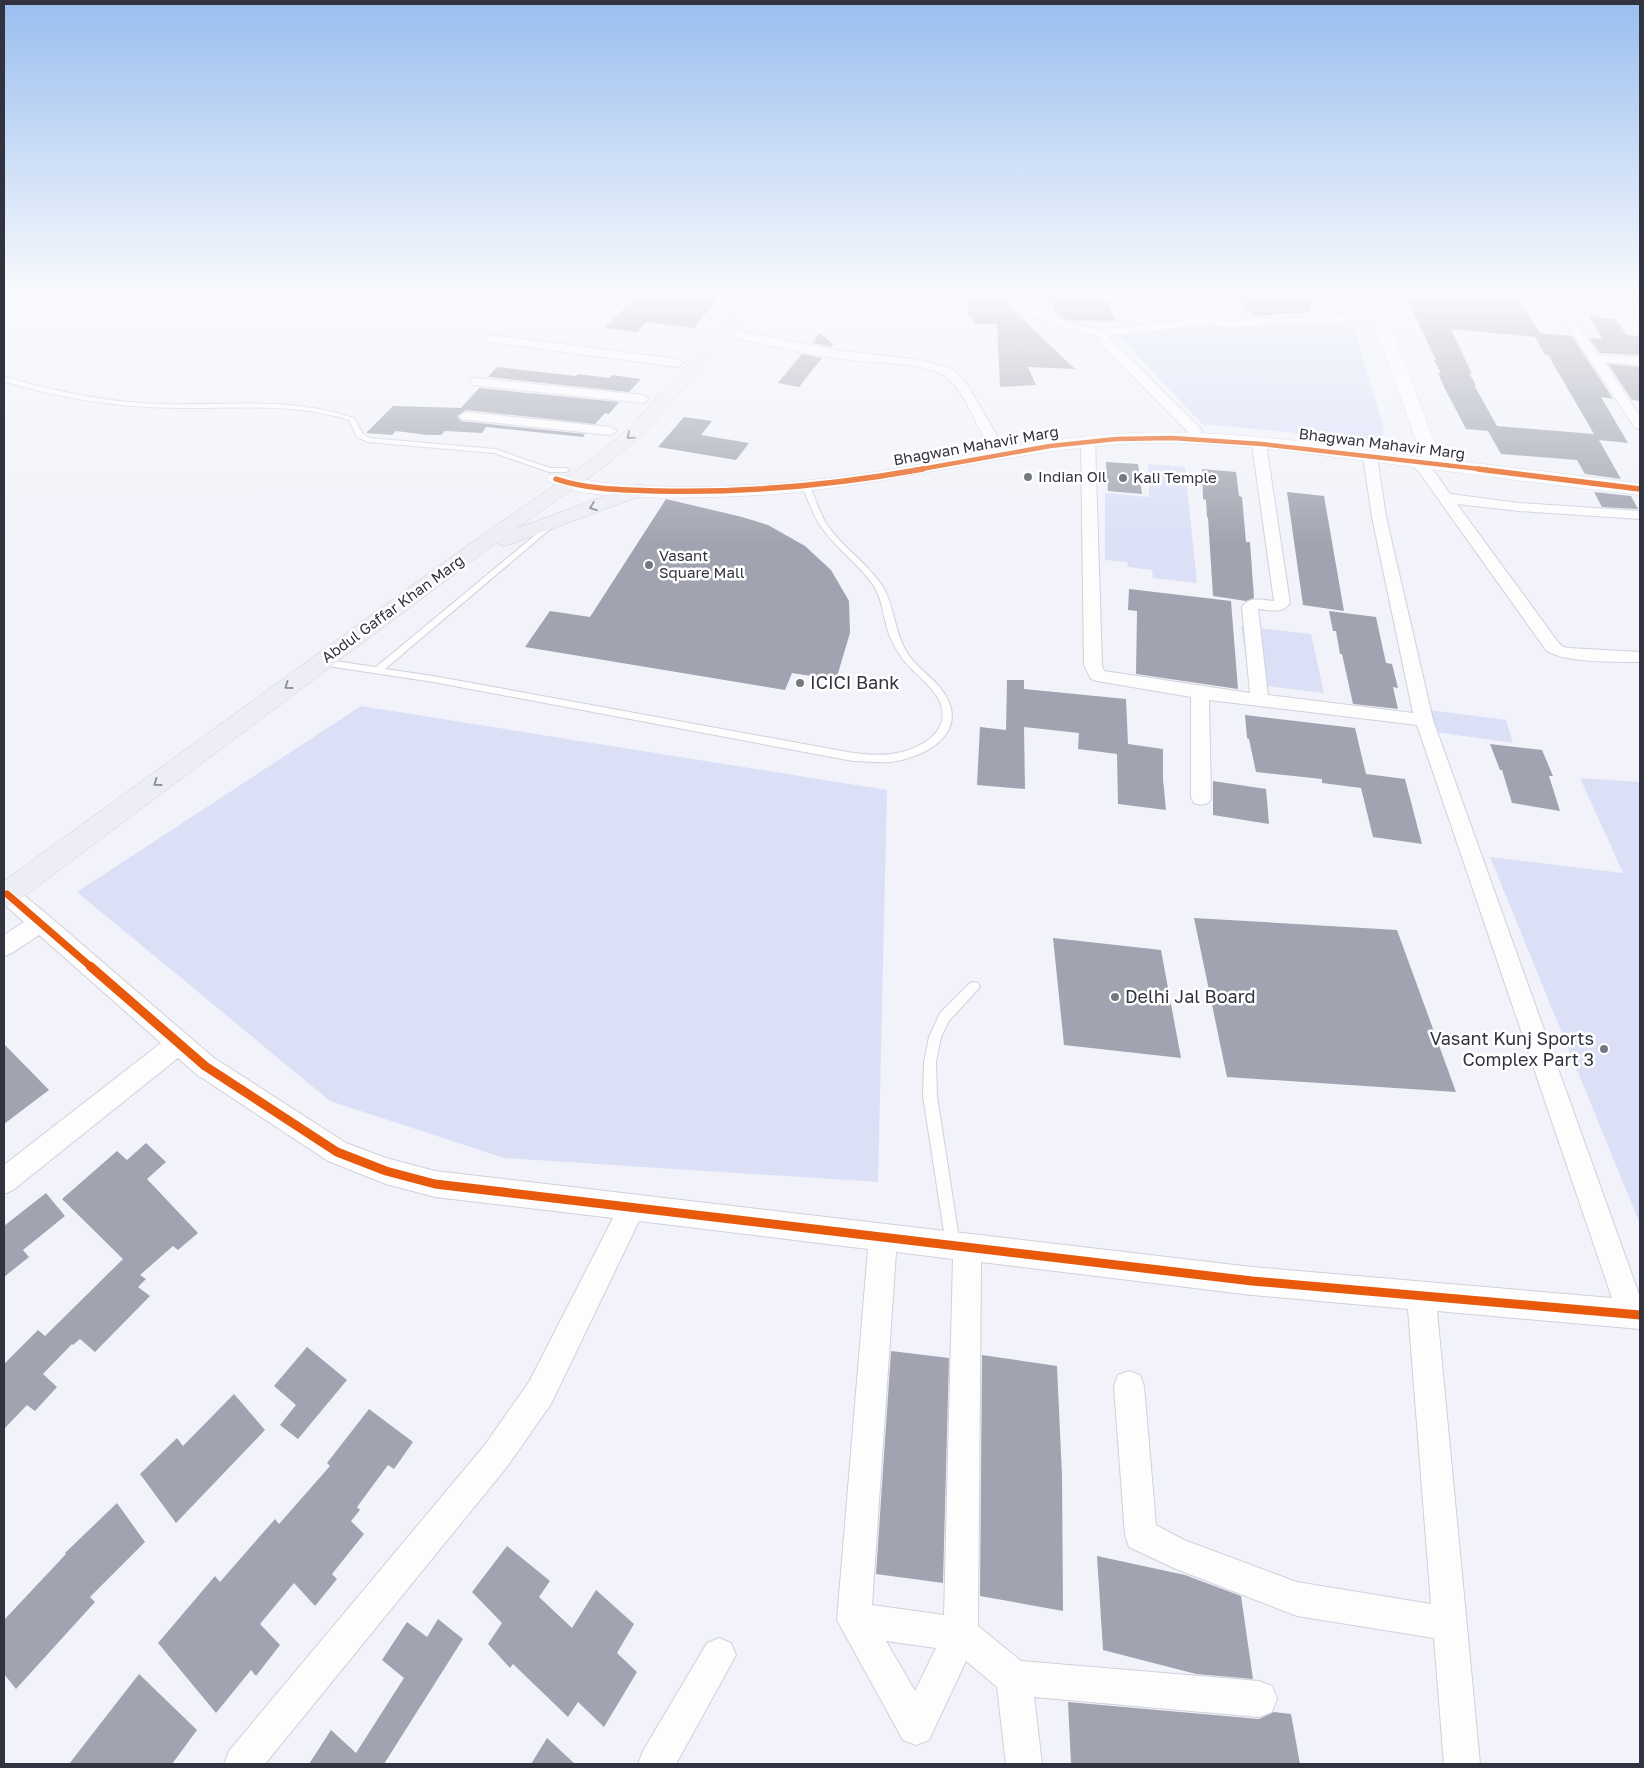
<svg xmlns="http://www.w3.org/2000/svg" width="1644" height="1768" font-family="'Golos Text',sans-serif">
<style>
.green{fill:#dbe0f7}
.building{fill:#a1a3b0;fill-rule:evenodd}
.lines{fill:none;stroke-linecap:round;stroke-linejoin:round}
.service-casing{stroke:#cfd1db;stroke-width:2}
.minor-casing{stroke:#cfd1db;stroke-width:2}
.tertiary-casing{stroke:#cfd1db;stroke-width:1}
.primary-casing{stroke:#cdced3;stroke-width:1}
.service{fill:#fdfdfe;fill-rule:evenodd}
.minor{fill:#fdfdfe;fill-rule:evenodd}
.tertiary{fill:#fdfdfe;fill-rule:evenodd}
.primary{fill:#edeef5;fill-rule:evenodd}
.cycleway-far3-casing{stroke:#fff;stroke-width:6}
.cycleway-far2-casing{stroke:#fff;stroke-width:8}
.cycleway-far1-casing{stroke:#fff;stroke-width:10}
.cycleway-casing{stroke:#fff;stroke-width:12}
.cycleway-far3{stroke:#e8590c;stroke-width:4.5}
.cycleway-far2{stroke:#e8590c;stroke-width:5.5}
.cycleway-far1{stroke:#e8590c;stroke-width:7}
.cycleway{stroke:#e8590c;stroke-width:9}
.oneway{stroke:#8f919a}
.poi-dot{fill:#757781;stroke:#fff;stroke-width:2}
.labels{text-anchor:middle;stroke-width:5;stroke-linejoin:round;paint-order:stroke}
.far-street-label{font-size:15px;fill:#313440;stroke:#fff}
.far-poi-label{font-size:15px;fill:#313440;stroke:#fff;text-anchor:start}
.poi-label{font-size:18px;fill:#313440;stroke:#fff;text-anchor:start}
</style>
<rect width="100%" height="100%" fill="#f2f3fa"/>
<g class="green">
<polygon points="1576,297 1640,297 1640,308 1581,304"/>
<polygon points="1351,318 1384,428 1382,441 1202,424 1116,333"/>
<polygon points="1148,464 1185,467 1197,583 1153,578 1152,570 1128,567 1127,562 1105,560 1105,493 1149,497"/>
<polygon points="1241,626 1311,634 1324,693 1250,684"/>
<polygon points="361,706 887,790 878,1182 504,1158 330,1101 77,892"/>
<polygon points="1430,710 1506,720 1513,743 1435,732"/>
<polygon points="1580,778 1640,782 1640,1224 1490,857 1623,873"/>
</g>
<g class="building">
<polygon points="635,297 719,297 694,328 646,322 637,332 605,328"/>
<polygon points="968,297 1003,297 1016,313 1075,369 1028,367 1036,385 1000,387 997,324 975,324 973,317 968,317"/>
<polygon points="1100,297 1101,300 1108,300 1115,321 1066,320 1057,315 1050,298"/>
<polygon points="1237,297 1311,297 1311,312 1254,316"/>
<path d="M1406 297H1516L1540 333 1572 336 1613 399 1601 397 1628 443 1599 440 1621 479 1585 474 1577 460 1501 454 1488 431 1466 429 1444 387 1438 373H1441L1434 360H1436ZM1451 329 1535 337 1545 355H1548L1594 434 1497 426 1474 385H1476L1469 373 1472 374Z"/>
<polygon points="1589,316 1615,319 1627,335 1640,336 1640,355 1600,353 1589,338 1602,339"/>
<polygon points="820,333 833,344 831,347 812,343"/>
<polygon points="802,354 822,358 799,387 778,383"/>
<polygon points="1608,364 1640,367 1640,401 1632,400"/>
<polygon points="497,367 576,376 578,374 609,378 612,375 641,379 629,392 488,377"/>
<polygon points="479,388 619,402 609,414 605,413 595,424 466,410 457,416 461,421 585,434 583,437 486,427 482,433 445,431 441,435 427,435 396,431 392,435 366,433 393,406 461,408"/>
<polygon points="684,417 712,421 701,435 749,443 736,460 658,447"/>
<polygon points="1106,462 1138,464 1142,494 1108,491"/>
<polygon points="1202,469 1236,472 1239,496 1242,497 1246,542 1250,542 1254,598 1246,601 1213,596 1208,518 1207,517 1206,500 1203,499"/>
<polygon points="1287,492 1324,496 1344,611 1303,605"/>
<polygon points="1594,492 1631,496 1638,509 1602,507"/>
<polygon points="666,499 742,517 768,525 805,546 831,570 849,601 850,633 836,680 792,673 785,690 525,647 550,611 590,617"/>
<polygon points="1129,589 1231,601 1238,689 1136,674 1137,611 1128,610"/>
<polygon points="1329,611 1376,617 1386,663 1392,664 1398,688 1393,687 1398,709 1353,704 1342,654 1340,654 1336,631 1333,631"/>
<polygon points="1007,680 1024,680 1024,689 1126,699 1128,744 1163,749 1163,779 1166,810 1118,804 1117,754 1078,749 1079,733 1024,727 1025,789 977,785 980,727 1006,730"/>
<polygon points="1245,715 1355,728 1366,774 1405,779 1422,844 1373,837 1361,788 1322,783 1322,779 1256,772 1249,739 1247,738"/>
<polygon points="1490,744 1542,750 1553,776 1549,776 1560,811 1512,803 1502,770 1500,770"/>
<polygon points="1213,781 1266,789 1269,824 1213,815"/>
<polygon points="1194,918 1397,930 1456,1092 1227,1077"/>
<polygon points="1053,938 1161,950 1181,1058 1064,1045"/>
<polygon points="4,1044 49,1090 4,1124"/>
<polygon points="146,1143 166,1162 147,1179 198,1233 178,1250 173,1246 140,1275 146,1279 138,1287 150,1296 95,1352 80,1339 73,1345 72,1344 43,1374 57,1387 35,1411 27,1405 4,1429 4,1364 38,1330 45,1336 123,1259 62,1199 117,1151 127,1160"/>
<polygon points="46,1193 65,1216 23,1250 29,1257 4,1277 4,1226"/>
<polygon points="307,1347 347,1380 298,1439 280,1425 296,1405 274,1386"/>
<polygon points="891,1351 949,1358 943,1583 876,1574"/>
<polygon points="982,1355 1057,1366 1062,1476 1063,1611 980,1596"/>
<polygon points="234,1394 265,1430 176,1523 140,1474 177,1438 183,1446"/>
<polygon points="369,1409 413,1442 394,1469 388,1465 357,1507 360,1510 351,1521 364,1534 332,1574 337,1579 315,1606 294,1583 260,1624 280,1645 256,1676 251,1670 216,1713 158,1643 215,1576 220,1582 275,1519 279,1524 330,1466 327,1463"/>
<polygon points="117,1503 145,1542 90,1597 95,1602 16,1689 4,1674 4,1620 66,1554 65,1553"/>
<polygon points="507,1546 550,1581 539,1597 572,1628 596,1590 634,1624 617,1653 637,1672 604,1727 578,1702 568,1717 513,1664 510,1668 488,1644 502,1623 472,1592"/>
<polygon points="1097,1556 1185,1575 1241,1596 1253,1679 1196,1674 1103,1650"/>
<polygon points="438,1619 463,1639 384,1764 309,1764 331,1730 356,1753 404,1678 382,1660 407,1622 427,1637"/>
<polygon points="139,1674 197,1730 172,1764 69,1764"/>
<polygon points="1068,1702 1259,1719 1274,1712 1291,1714 1300,1764 1071,1764"/>
<polygon points="547,1738 575,1764 531,1764"/>
</g>
<g class="lines">
<defs>
<g id="service">
<polygon points="12,297 4,302 5,297"/>
<polygon points="273,297 289,297 249,304 246,302"/>
<polygon points="1336,297 1342,297 1334,309 1374,314 1371,316 1328,311"/>
<path d="M4 377C55 391 104 402 158 404 225 406 289 396 354 418L363 434 370 438 495 449 550 468H566L570 470 566 472H549L494 453 368 442 357 437 349 420C292 402 235 409 176 408 117 407 60 399 4 381Z"/>
<path d="M803 485 810 487C816 499 820 514 827 525 843 548 868 563 883 587 895 607 894 631 906 651 917 670 939 680 948 700 965 737 921 758 891 762 878 763 866 761 853 761L433 682 321 665 316 662 321 659 376 667 552 521 556 523 555 525 385 669 433 676 853 753C866 754 878 756 891 754 918 751 956 731 938 698 928 681 908 670 898 652 893 644 888 634 886 624 882 611 882 600 875 588 861 565 837 550 822 528 813 516 809 501 802 487Z"/>
<polygon points="974,982 978,983 980,987 949,1021 941,1037 936,1062 937,1096 960,1245 958,1250 953,1252 948,1250 946,1245 923,1096 924,1062 929,1037 940,1013 970,983"/>
</g>
<g id="minor">
<polygon points="1010,297 1022,297 1027,308 1031,310 1051,314 1066,322 1102,330 1112,328 1206,318 1191,297 1203,297 1218,315 1217,319 1221,321 1370,314 1376,317 1370,320 1236,327 1221,327 1210,324 1109,336 1111,340 1200,428 1202,431 1200,434 1190,434 1101,344 1098,336 1058,326 1044,319 1024,315 1018,312"/>
<polygon points="1562,306 1640,310 1640,316 1570,313 1599,355 1640,357 1640,365 1604,362 1640,416 1640,429 1635,428 1556,309"/>
<path d="M724 328 840 351 915 359 947 367 956 372 968 386 1002 444 1013 453 1006 457C978 450 971 387 939 373 912 361 879 364 851 360 808 355 763 345 720 334L718 332Z"/>
<polygon points="493,335 678,359 684,363 678,367 489,342 487,339 489,336"/>
<polygon points="476,378 643,395 649,399 643,403 472,385 470,382 472,379"/>
<polygon points="466,412 610,427 617,431 610,435 461,419 459,416"/>
<path d="M1088 437 1095 441 1102 665 1104 671 1250 693 1242 607C1249 596 1262 600 1274 601L1252 444 1259 440 1266 444 1290 603C1283 614 1270 610 1258 609L1268 695 1413 713 1372 517 1363 456 1370 452 1377 456 1386 517 1433 720 1640 1297V1329L1437 1311 1480 1764H1444L1434 1638 1297 1616 1176 1569 1129 1547 1125 1535 1114 1386 1118 1375 1129 1371 1140 1375 1144 1386 1156 1525 1184 1540 1297 1582 1431 1604 1408 1309 1252 1295 981 1262 978 1626 1021 1661 1259 1681 1272 1686 1277 1699 1272 1712 1259 1717 1034 1697 1042 1764H1006L997 1687 966 1661 929 1740 916 1745 903 1740 837 1620 868 1249 639 1221 551 1404 506 1468 265 1764H224L229 1751 484 1446 529 1382 613 1218 435 1197 386 1184 328 1161 196 1074 178 1058 13 1190 4 1194V1165L161 1043 39 935 12 953 4 956V935L24 922 4 904V887L15 888 49 916 214 1058 346 1143 386 1158 435 1171 1252 1267 1612 1298 1417 725 1209 700 1211 798 1208 803 1201 805 1194 803 1191 798V697L1097 681 1091 679 1084 665 1081 441ZM896 1252 953 1259 944 1615 872 1605ZM886 1641 936 1648 915 1691Z"/>
<path d="M1416 458C1431 462 1441 482 1450 494L1519 503 1640 511V519L1519 511 1457 504 1558 642 1563 647 1569 648 1640 652V662C1618 662 1562 663 1546 650L1419 472 1409 462Z"/>
<polygon points="719,1638 731,1643 736,1655 676,1764 638,1764 643,1751 707,1643"/>
</g>
<path id="tertiary" d="M1388 297H1403L1394 312 1392 329 1441 459 1640 483V495C1541 484 1442 470 1343 458 1279 450 1214 442 1150 443 1027 446 909 482 787 493 748 497 569 506 547 479L549 475C560 472 591 482 606 483 652 487 700 488 747 485 794 483 841 477 887 470 963 457 1038 439 1114 434 1217 427 1321 444 1422 457L1376 329 1379 312Z"/>
<polygon id="primary" points="750,297 765,297 643,434 604,467 517,528 632,486 639,484 646,486 648,490 646,494 511,544 504,546 496,543 14,904 4,907 4,881 468,545 592,459 631,426"/>
</defs>
<use href="#service" class="service-casing"/>
<use href="#minor" class="minor-casing"/>
<use href="#tertiary" class="tertiary-casing"/>
<use href="#primary" class="primary-casing"/>
<use href="#service" class="service"/>
<use href="#minor" class="minor"/>
<use href="#tertiary" class="tertiary"/>
<use href="#primary" class="primary"/>
<defs>
<polyline id="cycleway-far3" points="916,470 1050,446 1116,439 1172,438 1262,444 1488,470"/>
<g id="cycleway-far2">
<polyline points="1478,469 1640,489"/>
<path d="M556 479C589 490 623 490 658 491 747 493 835 485 923 469"/>
</g>
<polyline id="cycleway-far1" points="7,894 91,967"/>
<polyline id="cycleway" points="90,966 205,1066 337,1152 386,1171 435,1184 1252,1281 1640,1315"/>
</defs>
<use href="#cycleway-far3" class="cycleway-far3-casing"/>
<use href="#cycleway-far2" class="cycleway-far2-casing"/>
<use href="#cycleway-far1" class="cycleway-far1-casing"/>
<use href="#cycleway" class="cycleway-casing"/>
<use href="#cycleway-far3" class="cycleway-far3"/>
<use href="#cycleway-far2" class="cycleway-far2"/>
<use href="#cycleway-far1" class="cycleway-far1"/>
<use href="#cycleway" class="cycleway"/>
</g>
<defs><path id="oneway-chevron" d="M-2-3.5L2.5 0L-2 3.5" fill="none" stroke-width="1.6" stroke-linecap="round" stroke-linejoin="round" transform="scale(1.25)"/></defs>
<g class="oneway">
<use href="#oneway-chevron" transform="translate(630 436) rotate(139)"/>
<use href="#oneway-chevron" transform="translate(593 507) rotate(160)"/>
<use href="#oneway-chevron" transform="translate(288 686) rotate(144)"/>
<use href="#oneway-chevron" transform="translate(157 783) rotate(144)"/>
</g>
<linearGradient id="sky" x2="0" y2="1"><stop stop-color="#99beef"/><stop offset="0.54" stop-color="#f9fafd"/><stop offset="1" stop-color="#f9fafd" stop-opacity="0"/></linearGradient>
<rect width="1644" height="545" fill="url(#sky)"/>
<g class="poi-dot">
<circle cx="1028" cy="477" r="5"/>
<circle cx="1123" cy="478" r="5"/>
<circle cx="649" cy="565" r="5"/>
<circle cx="800" cy="683" r="5"/>
<circle cx="1115" cy="997" r="5"/>
<circle cx="1604" cy="1049" r="5"/>
</g>
<g class="labels">
<g class="far-street-label">
<text transform="translate(1382 444) rotate(7)" y="5">Bhagwan Mahavir Marg</text>
<text transform="translate(976 446) rotate(-10)" y="5">Bhagwan Mahavir Marg</text>
<text transform="translate(393 609) rotate(-36)" y="5">Abdul Gaffar Khan Marg</text>
</g>
<g class="far-poi-label">
<text x="1038" y="482">Indian Oil</text>
<text x="1133" y="483">Kali Temple</text>
<text x="659" y="561">Vasant<tspan x="659" dy="17">Square Mall</tspan></text>
</g>
<g class="poi-label">
<text x="810" y="689">ICICI Bank</text>
<text x="1125" y="1003">Delhi Jal Board</text>
<text x="1594" y="1045" text-anchor="end">Vasant Kunj Sports<tspan x="1594" dy="21">Complex Part 3</tspan></text>
</g>
</g>
<rect width="1644" height="1768" fill="none" stroke="#313440" stroke-width="10"/>
</svg>
